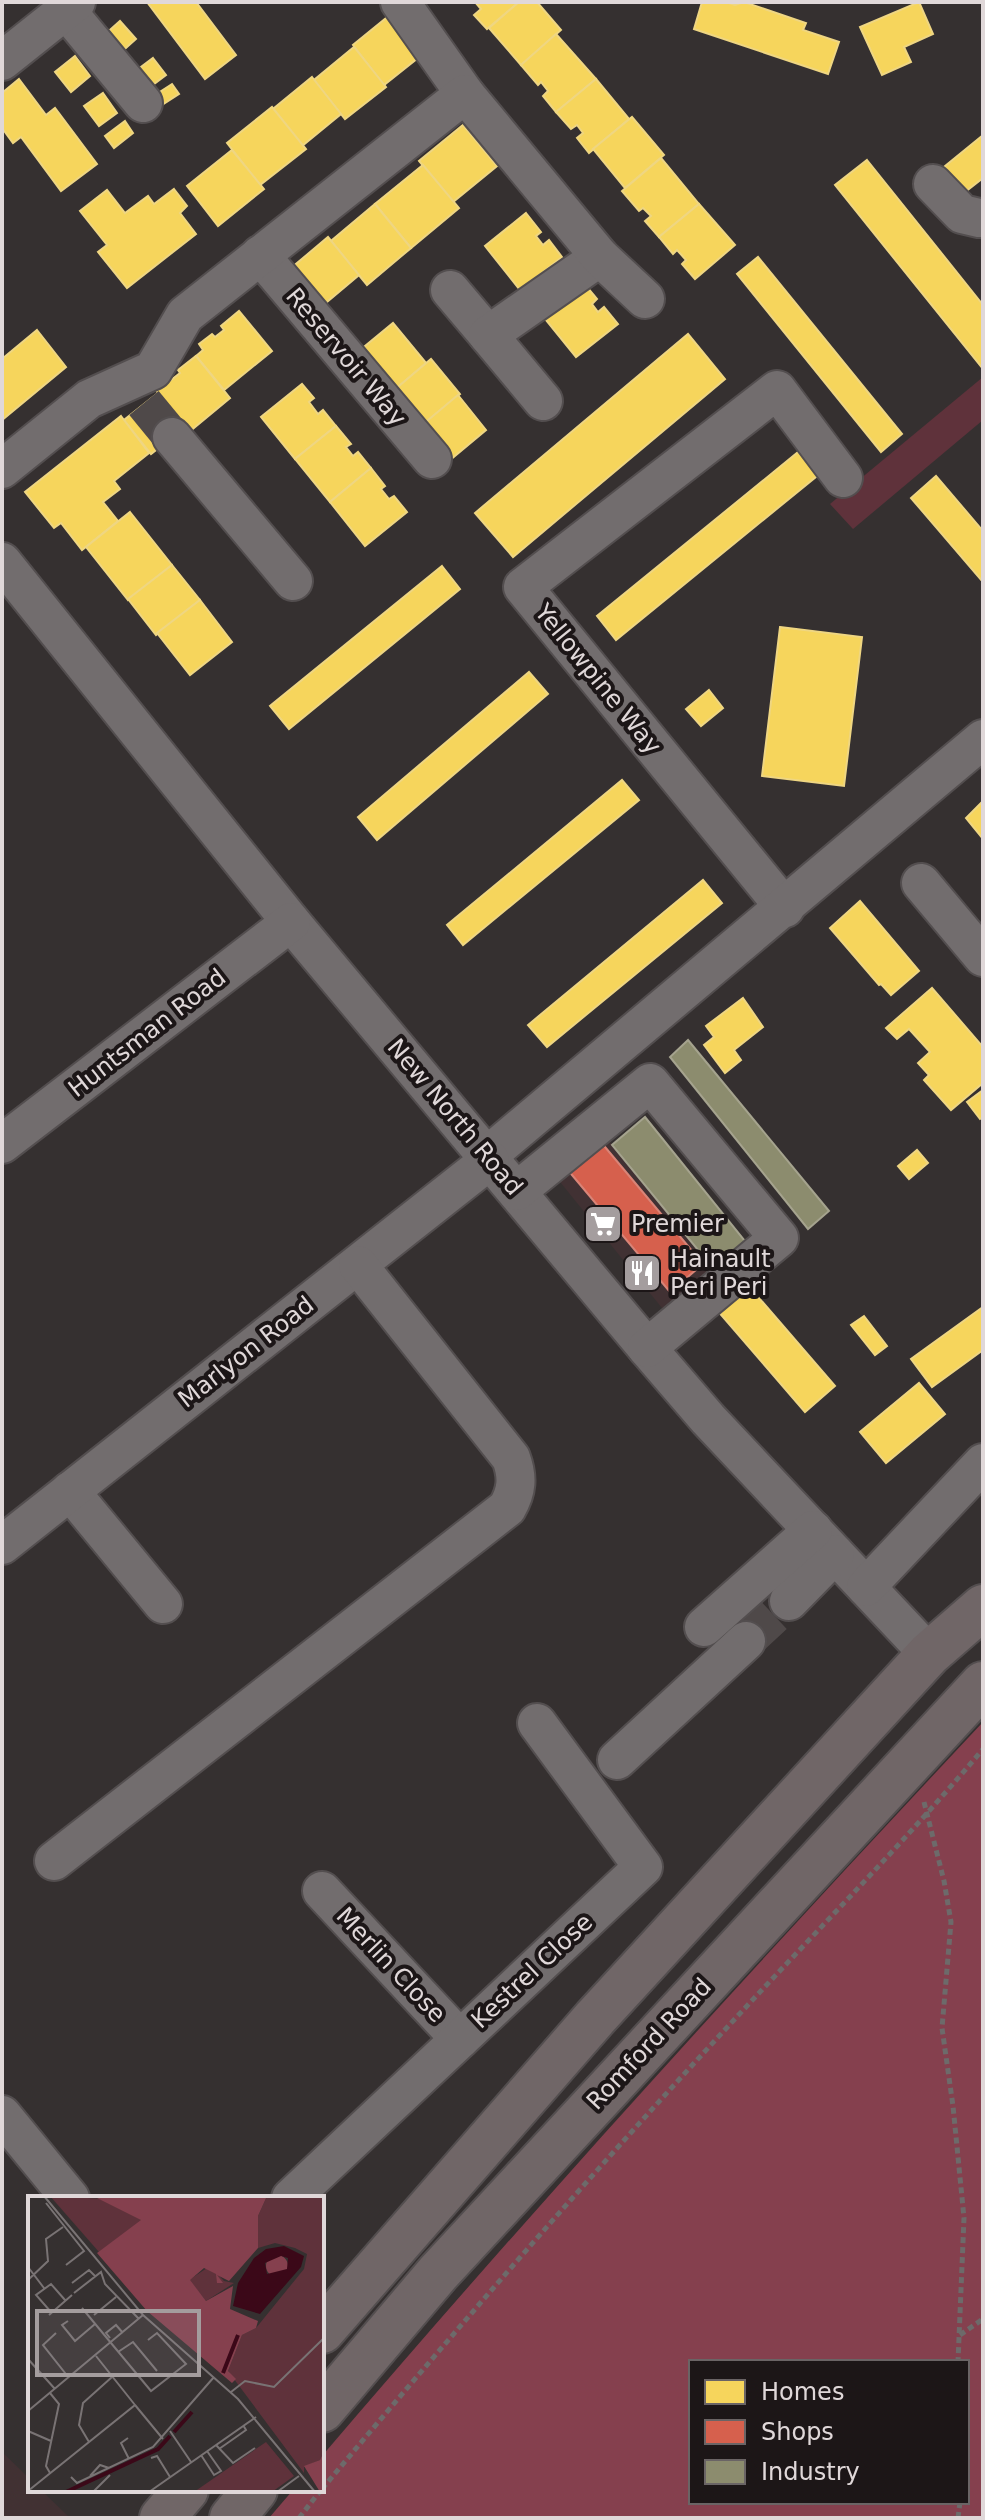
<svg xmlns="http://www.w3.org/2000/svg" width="985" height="2520" font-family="'DejaVu Sans',sans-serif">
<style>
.built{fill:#413133}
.green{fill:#5f323b}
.forest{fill:#85404e;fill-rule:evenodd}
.homes{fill:#f6d55c;stroke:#efd682;stroke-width:2}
.shops{fill:#d6604d;stroke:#d98477;stroke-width:2}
.industry{fill:#8c8c6e;stroke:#a5a38e;stroke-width:2}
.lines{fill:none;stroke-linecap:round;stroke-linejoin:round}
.minor-tunnel{stroke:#4f4949;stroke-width:38;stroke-dasharray:38 19;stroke-linecap:butt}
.minor-casing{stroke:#534e4f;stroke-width:42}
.major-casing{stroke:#534e4f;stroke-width:48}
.path{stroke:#6d6a6a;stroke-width:5;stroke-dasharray:6 4;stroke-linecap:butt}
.minor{stroke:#726d6e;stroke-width:38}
.major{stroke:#706667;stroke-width:44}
.labels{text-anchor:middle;stroke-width:8;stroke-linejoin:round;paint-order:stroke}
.street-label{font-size:24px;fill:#e0d8d9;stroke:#1c1617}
.poi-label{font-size:24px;fill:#e0d8d9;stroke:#1c1617;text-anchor:start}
.inset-river{fill:none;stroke:#3b0818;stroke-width:4}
.inset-road{fill:none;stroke:#797374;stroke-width:2}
.view{fill:#a49d9e;fill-opacity:0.15;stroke:#a49d9e;stroke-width:4}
.inset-edge{fill:none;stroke:#e0d8d9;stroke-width:4}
</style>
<rect width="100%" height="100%" fill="#353030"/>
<g class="built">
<polygon points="601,1131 716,1272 666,1313 552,1172"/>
<polygon points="2,2452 30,2479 30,2490 41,2490 70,2518 2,2518"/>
</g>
<polygon class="green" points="983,377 983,420 853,529 830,504"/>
<path class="forest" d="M983 1722V2518H269L293 2490H322V2456C536 2205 758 1962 983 1722ZM691 2362H967V2502H691Z"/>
<g class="homes">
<polygon points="147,2 196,2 236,55 205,79"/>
<polygon points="475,2 519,2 487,29 474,15 481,9"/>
<polygon points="519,2 537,2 561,30 521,65 489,28"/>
<polygon points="702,2 726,2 735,5 744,2 806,23 803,30 839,42 828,74 694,29"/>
<polygon points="919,2 933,34 904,47 911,62 882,75 860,27"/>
<polygon points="396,10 428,50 384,85 353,45"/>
<polygon points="120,21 136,39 118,55 102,37"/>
<polygon points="556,34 596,79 556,112 543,96 548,91 541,82 538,85 521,65"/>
<polygon points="354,47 386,87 345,119 314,80"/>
<polygon points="75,56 90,76 71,92 55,72"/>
<polygon points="153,58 166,75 146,90 133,73"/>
<polygon points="312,77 341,114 302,146 273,109"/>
<polygon points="19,79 46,115 55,108 97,164 61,191 21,137 13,143 2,128 2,93"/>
<polygon points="596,79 629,119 589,153 577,138 583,133 577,125 571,129 556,112"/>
<polygon points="172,84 179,94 159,107 152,97"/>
<polygon points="103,93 117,113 99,126 84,106"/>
<polygon points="272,107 306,149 260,185 227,143"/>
<polygon points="632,117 664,155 625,188 593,149"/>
<polygon points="125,121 133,133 114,148 105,136"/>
<polygon points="463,125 497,166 453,202 419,161"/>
<polygon points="983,135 983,178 965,192 944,167"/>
<polygon points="232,150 264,189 218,226 187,186"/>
<polygon points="661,158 699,204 659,237 645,221 651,216 643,208 639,211 622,191"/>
<polygon points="867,160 983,305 983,369 835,185"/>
<polygon points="423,165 459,208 411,248 375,204"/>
<polygon points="174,189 187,206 180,213 196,234 127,288 98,252 107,245 80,211 107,190 125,213 148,196 154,204"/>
<polygon points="375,204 411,248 367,285 331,241"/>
<polygon points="699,204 735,245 695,279 682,264 686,260 677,250 673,254 659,237"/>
<polygon points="526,213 541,232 536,236 543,245 549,240 562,257 520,290 485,246"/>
<polygon points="328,237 359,275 315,312 284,274"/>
<polygon points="758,257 902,434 881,452 737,274"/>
<polygon points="582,281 597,299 592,304 598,312 604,307 618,324 576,357 541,314"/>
<polygon points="239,311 272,351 224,390 196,356 203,350 199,344 212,334 215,337 224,330 221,326"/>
<polygon points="393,323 426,363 386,397 353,356"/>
<polygon points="37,330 66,367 2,420 2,359"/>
<polygon points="688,334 725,379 513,557 475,513"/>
<polygon points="196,356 230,398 189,432 154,388 168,376 171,380 180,373 178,370"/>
<polygon points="431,359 460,394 415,431 386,397"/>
<polygon points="302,384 314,398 309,402 318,414 323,410 336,426 295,459 261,417"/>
<polygon points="158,393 185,427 151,454 124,420"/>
<polygon points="458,395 486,430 444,465 415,431"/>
<polygon points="121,416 149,453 114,481 120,489 103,502 118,521 82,550 61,523 54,528 25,492"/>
<polygon points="336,426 351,444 346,447 353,456 358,452 371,468 330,502 295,459"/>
<polygon points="803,448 822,472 616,640 597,616"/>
<polygon points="371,468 385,486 381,489 389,499 394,496 407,512 365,546 330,502"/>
<polygon points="936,476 983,531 983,582 911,498"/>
<polygon points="130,512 172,565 128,600 86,547"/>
<polygon points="172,565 200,600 156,635 128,599"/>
<polygon points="442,566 460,589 289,729 270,706"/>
<polygon points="200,600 232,642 190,675 157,633"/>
<polygon points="780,627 862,637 844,786 762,776"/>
<polygon points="529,672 548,694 377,840 358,817"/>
<polygon points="709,690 723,708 701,726 686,709"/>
<polygon points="622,780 639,800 463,945 447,925"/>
<polygon points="983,801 983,839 966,818"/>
<polygon points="703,880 722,903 547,1047 528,1025"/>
<polygon points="860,901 919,971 891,995 881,984 879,985 830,928"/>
<polygon points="932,988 983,1047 983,1083 951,1110 924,1080 929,1075 918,1063 930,1052 909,1029 897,1039 886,1028"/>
<polygon points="743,998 763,1027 734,1050 741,1060 725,1073 704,1045 714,1037 706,1026"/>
<polygon points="983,1090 983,1117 980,1119 967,1102"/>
<polygon points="917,1150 928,1163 909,1179 898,1166"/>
<polygon points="747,1284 835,1386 805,1412 717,1310"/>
<polygon points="983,1307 983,1350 932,1387 911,1359"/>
<polygon points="864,1316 887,1346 875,1355 851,1325"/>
<polygon points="919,1383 945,1414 886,1463 860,1432"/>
</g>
<polygon class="shops" points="600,1141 703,1264 670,1292 567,1169"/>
<g class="industry">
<polygon points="688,1040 829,1211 808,1229 670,1057"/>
<polygon points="645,1117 749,1246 716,1272 612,1145"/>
</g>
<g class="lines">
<g class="minor-tunnel">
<polyline points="144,403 172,437"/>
<polyline points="746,1641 789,1601"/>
</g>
<defs>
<g id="minor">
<polyline points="400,2 465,94"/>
<polyline points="66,10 143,103"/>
<polyline points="2,61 76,2"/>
<polyline points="933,184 962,214 979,218"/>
<polyline points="260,255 432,459"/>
<polyline points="450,290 488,335"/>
<polyline points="543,401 488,335 600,257"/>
<polyline points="172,437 293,581"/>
<polyline points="2,469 89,399 153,370 185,315 465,94 600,257 645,299"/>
<polyline points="2,562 291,922 647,1348 708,1419 929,1654"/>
<polyline points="921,883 983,957"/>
<polyline points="785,908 523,587 777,390 843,478"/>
<polyline points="2,1144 291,922"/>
<polyline points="487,1156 983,739"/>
<polyline points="517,1191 650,1083 779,1238 647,1348"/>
<polyline points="70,1491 163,1604"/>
<polyline points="2,1545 490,1160"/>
<polyline points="866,1587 983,1463"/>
<polyline points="789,1601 835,1554"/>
<polyline points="704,1627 813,1530"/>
<polyline points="617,1760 746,1641"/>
<path d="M54 1861 507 1508C517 1491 518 1477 511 1458L358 1265"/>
<polyline points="322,1891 460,2039"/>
<polyline points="2,2115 70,2198"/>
<polyline points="291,2198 643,1867 537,1723"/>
</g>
<g id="major">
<polyline points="322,2331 595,2018 929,1654 983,1607"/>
<polyline points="322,2410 438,2273 983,1684"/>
<polyline points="162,2518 186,2490"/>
<polyline points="232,2518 255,2490"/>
</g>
</defs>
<use href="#minor" class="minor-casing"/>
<use href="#major" class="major-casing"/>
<g class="path">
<polyline points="924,1802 944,1881 951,1922 942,2028 953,2106 964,2218 958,2362"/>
<polyline points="960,2335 983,2319"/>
<path d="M322 2489C455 2330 592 2173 733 2021 817 1930 904 1843 983 1749"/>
<polyline points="299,2518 321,2490"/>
<polyline points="958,2518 960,2502"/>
</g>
<use href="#minor" class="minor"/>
<use href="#major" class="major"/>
</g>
<defs>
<symbol id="supermarket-square" viewBox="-11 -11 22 22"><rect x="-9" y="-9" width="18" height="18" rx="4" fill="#a49d9e" stroke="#1c1617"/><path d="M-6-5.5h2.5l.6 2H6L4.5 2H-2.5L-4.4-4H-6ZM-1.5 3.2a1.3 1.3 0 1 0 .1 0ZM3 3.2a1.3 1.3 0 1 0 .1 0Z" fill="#fff"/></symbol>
<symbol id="restaurant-square" viewBox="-11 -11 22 22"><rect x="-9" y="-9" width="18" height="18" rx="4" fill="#a49d9e" stroke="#1c1617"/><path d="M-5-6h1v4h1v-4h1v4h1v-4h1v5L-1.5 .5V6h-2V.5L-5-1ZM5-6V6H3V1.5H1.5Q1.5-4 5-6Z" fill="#fff"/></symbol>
</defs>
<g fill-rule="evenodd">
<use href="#supermarket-square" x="581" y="1202" width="44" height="44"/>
<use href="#restaurant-square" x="620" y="1251" width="44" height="44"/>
</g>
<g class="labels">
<g class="street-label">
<text transform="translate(346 357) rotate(50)" y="8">Reservoir Way</text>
<text transform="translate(598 679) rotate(51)" y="8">Yellowpine Way</text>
<text transform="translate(147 1033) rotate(-38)" y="8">Huntsman Road</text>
<text transform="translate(455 1117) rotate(50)" y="8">New North Road</text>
<text transform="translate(246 1352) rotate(-38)" y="8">Marlyon Road</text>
<text transform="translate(391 1965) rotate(47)" y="8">Merlin Close</text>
<text transform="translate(532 1971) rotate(-43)" y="8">Kestrel Close</text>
<text transform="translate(649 2044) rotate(-47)" y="8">Romford Road</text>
</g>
<g class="poi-label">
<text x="631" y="1232">Premier</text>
<text x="670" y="1267">Hainault<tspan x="670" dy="28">Peri Peri</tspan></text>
</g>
</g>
<g transform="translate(28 2196)">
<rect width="296" height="296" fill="#353030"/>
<path d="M22 0 79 3 114 24 71 56ZM239 0H296V255L292 264 276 271V277L200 175 214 139 228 132 276 73 279 58 267 52 247 47 230 52V20ZM182 70 196 85 206 87 178 105 161 84ZM238 246 266 280 244 296H166Z" fill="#5f323b"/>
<path d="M65 0H239L230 20V52L201 85 189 79 195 87H189L188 78 176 72 162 84 178 105 205 90 202 113 230 125 228 132 214 139 200 175 208 183 204 187 119 115 69 57 113 24ZM238 70a11 11 0 1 1 22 0a11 11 0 1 1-22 0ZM296 255V296H292L276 270 292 264Z" fill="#85404e"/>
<path d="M256 50 276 60 273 71 232 118 205 110 210 87 226 62 238 53ZM253 60 260 62 259 73 239 78 237 67Z" fill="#3b0818" fill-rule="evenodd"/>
<path class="inset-river" d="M195 177 210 139M146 236 164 216M38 296 130 253 142 240"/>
<path class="inset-road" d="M16 0 115 119 210 203 287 296M18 7 56 55 38 69M0 71 16 92M0 84 20 65 18 43 35 31M44 87 61 74 67 80M46 97 73 76 77 88 111 123M54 112 83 147M23 116 8 99 23 88 37 104M21 119 44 99M66 119 88 101M40 125 34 129 47 145 67 128M28 137 15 149 41 182M82 142 78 137 88 129 95 137M83 147 123 195 158 168 129 137 120 144M90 156 105 146 129 175M0 163 27 193M203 196 217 185 246 191 296 142M107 209 135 243M0 215 115 119M0 235 23 245M142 235 163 266M100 242 93 247 101 263M61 246 51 229 55 207 84 181M188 249 205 267 227 252M191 253 218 234 215 229M173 259 186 279 193 275 179 255M123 262 129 260 142 281M22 277 18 270 31 208 22 197M62 280 72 269 81 272M43 281 49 287 125 251 186 181M0 295 107 209 68 160M65 296 82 279M121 296 228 221M249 296 271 280"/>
<path class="view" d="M9 115H171V179H9Z"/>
<rect width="296" height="296" class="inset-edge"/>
</g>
<rect width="985" height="2520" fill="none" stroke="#e0d8d9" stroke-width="8"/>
<rect x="689" y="2360" width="280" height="144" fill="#1c1617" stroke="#6a6465" stroke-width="2"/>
<rect x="705" y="2380" width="40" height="24" fill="#f6d55c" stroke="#6a6465" stroke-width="2"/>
<text x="761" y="2400" font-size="24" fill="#e0d8d9">Homes</text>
<rect x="705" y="2420" width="40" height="24" fill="#d6604d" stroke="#6a6465" stroke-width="2"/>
<text x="761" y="2440" font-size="24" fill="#e0d8d9">Shops</text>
<rect x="705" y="2460" width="40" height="24" fill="#8c8c6e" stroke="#6a6465" stroke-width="2"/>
<text x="761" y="2480" font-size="24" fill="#e0d8d9">Industry</text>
</svg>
